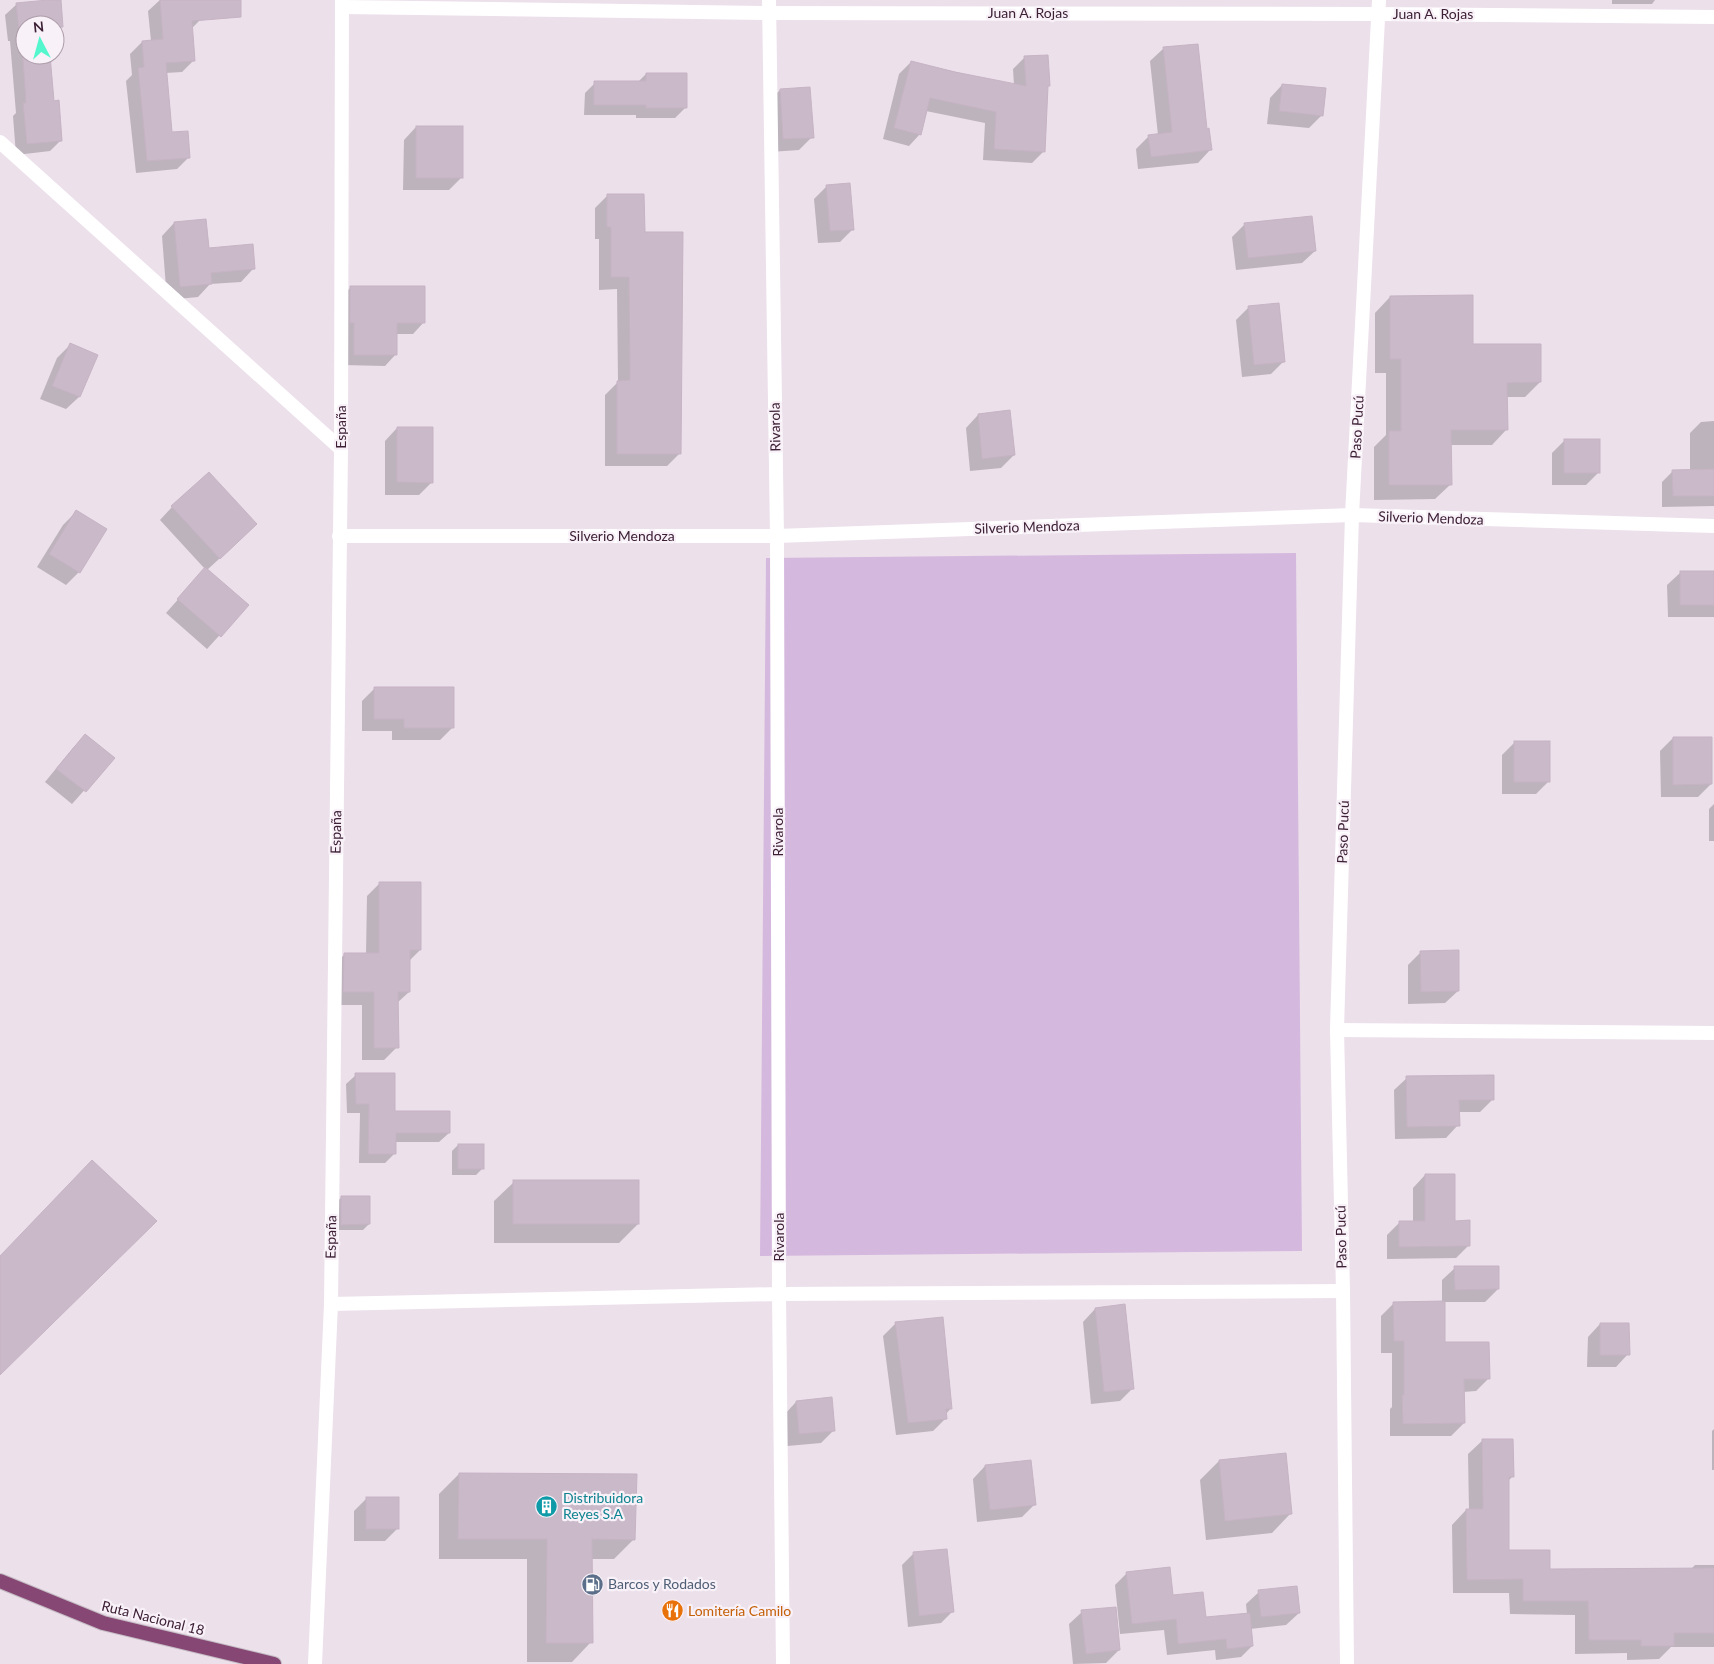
<svg xmlns="http://www.w3.org/2000/svg" width="1714" height="1664" font-family="Lato,sans-serif">
<style>
.green{fill:#d5b8de}
.shadow{fill:#0003}
.building{fill:#cab9c9;stroke:#c6b3c4}
.lines{fill:none;stroke-linecap:round;stroke-linejoin:round}
.trunk-casing{stroke:#c5bcc3;stroke-width:16}
.minor{stroke:#fff;stroke-width:14}
.trunk{stroke:#864775;stroke-width:14}
.labels{text-anchor:middle;stroke-width:4.5;stroke-linejoin:round;paint-order:stroke}
.street-label{font-size:14px;fill:#3d2036;stroke:#f8f1f8}
.culture-label{font-size:14px;fill:#0d838f;stroke:#f8f1f8;text-anchor:start}
.service-label{font-size:14px;fill:#4e5e75;stroke:#f8f1f8;text-anchor:start}
.food-label{font-size:14px;fill:#c56008;stroke:#f8f1f8;text-anchor:start}
</style>
<rect width="100%" height="100%" fill="#ece0eb"/>
<polygon class="green" points="1296,553 1302,1251 760,1256 766,558"/>
<g class="shadow">
<polygon points="160,0 199,0 200,20 191,29 194,60 182,72 165,73 171,134 189,157 177,169 136,173 126,81 132,75 130,54 142,42 151,41 148,11"/>
<polygon points="1612,0 1655,0 1652,4 1612,4"/>
<polygon points="17,4 62,26 55,33 55,25 25,25 25,55 49,55 53,102 61,140 50,151 16,155 13,116 16,113 10,41 8,41 5,15"/>
<polygon points="1197,45 1206,130 1210,150 1198,163 1138,169 1136,149 1149,136 1158,135 1150,61 1163,49"/>
<polygon points="1025,57 1049,85 1047,88 1044,151 1032,163 983,160 985,123 926,111 920,134 909,146 883,139 899,74 911,62 1014,85 1013,69"/>
<polygon points="646,74 686,107 675,118 636,118 636,115 584,115 585,93 595,83 638,82"/>
<polygon points="1282,85 1322,115 1309,128 1267,124 1270,98"/>
<polygon points="780,90 812,137 799,150 770,152 767,103"/>
<polygon points="416,127 462,177 449,190 403,190 404,140"/>
<polygon points="827,186 853,229 840,242 818,243 814,199"/>
<polygon points="608,195 643,233 680,453 667,466 605,466 605,395 618,382 617,289 599,290 599,239 595,239 595,208"/>
<polygon points="174,223 208,249 253,269 241,282 210,284 198,297 167,300 162,236"/>
<polygon points="1245,224 1315,251 1302,263 1236,270 1232,237"/>
<polygon points="351,287 424,322 413,334 396,334 396,354 385,366 343,365 339,299"/>
<polygon points="1390,297 1472,346 1540,382 1525,397 1506,397 1507,429 1492,445 1450,445 1451,484 1435,499 1374,500 1374,447 1386,435 1386,373 1375,373 1375,313"/>
<polygon points="1249,307 1284,361 1271,374 1242,377 1236,320"/>
<polygon points="70,345 96,356 79,397 66,409 40,399 57,358"/>
<polygon points="978,415 1014,455 1001,468 970,471 966,428"/>
<polygon points="1714,421 1714,506 1662,507 1662,482 1673,471 1690,471 1690,433 1701,422"/>
<polygon points="397,428 432,482 419,495 385,495 385,441"/>
<polygon points="1565,440 1599,472 1586,485 1552,485 1552,453"/>
<polygon points="172,507 243,537 207,570 247,605 207,649 166,613 205,569 160,520"/>
<polygon points="76,512 105,530 79,572 66,585 37,567 63,525"/>
<polygon points="1714,572 1714,617 1668,617 1667,585 1680,573"/>
<polygon points="375,688 453,727 440,740 392,740 392,731 362,731 362,701"/>
<polygon points="86,735 113,758 72,804 45,782 73,748"/>
<polygon points="1673,738 1711,784 1698,797 1661,797 1660,751"/>
<polygon points="1514,743 1549,781 1536,794 1502,794 1502,755"/>
<polygon points="1714,804 1714,841 1709,841 1709,809"/>
<polygon points="379,884 420,950 409,961 409,992 397,1003 397,1047 384,1060 362,1060 362,1005 331,1005 332,967 344,955 366,954 367,896"/>
<polygon points="1421,952 1458,991 1445,1003 1408,1004 1408,965"/>
<polygon points="356,1075 394,1112 449,1133 439,1142 394,1142 394,1154 385,1163 359,1163 360,1113 347,1113 346,1084"/>
<polygon points="1407,1078 1493,1099 1480,1112 1458,1112 1458,1125 1446,1138 1395,1139 1394,1090"/>
<polygon points="458,1145 482,1169 476,1175 452,1175 452,1151"/>
<polygon points="1425,1175 1469,1245 1456,1258 1387,1259 1387,1235 1400,1222 1413,1222 1413,1188"/>
<polygon points="514,1182 638,1224 619,1243 494,1243 494,1201"/>
<polygon points="342,1197 369,1224 363,1230 335,1230 335,1203"/>
<polygon points="1455,1268 1498,1289 1485,1302 1444,1302 1444,1343 1488,1379 1476,1391 1463,1392 1464,1423 1451,1436 1390,1436 1390,1409 1392,1407 1392,1353 1381,1353 1381,1316 1394,1303 1442,1303 1442,1280"/>
<polygon points="1095,1309 1133,1388 1120,1401 1091,1404 1083,1322"/>
<polygon points="896,1323 951,1408 946,1414 946,1418 933,1431 896,1435 883,1336"/>
<polygon points="1600,1324 1628,1354 1616,1367 1587,1367 1588,1337"/>
<polygon points="796,1402 834,1430 821,1443 787,1446 784,1415"/>
<polygon points="1714,1429 1714,1470 1712,1470 1712,1431"/>
<polygon points="1483,1440 1513,1476 1508,1481 1508,1552 1549,1570 1691,1569 1695,1565 1714,1565 1714,1647 1671,1647 1659,1659 1627,1660 1627,1653 1575,1654 1575,1615 1510,1614 1509,1593 1453,1593 1452,1525 1466,1510 1469,1510 1468,1454"/>
<polygon points="1219,1461 1291,1513 1272,1533 1206,1540 1200,1480"/>
<polygon points="985,1466 1035,1504 1022,1517 977,1522 973,1479"/>
<polygon points="459,1474 634,1539 614,1559 591,1559 591,1642 572,1662 527,1662 527,1559 439,1559 439,1494"/>
<polygon points="366,1499 398,1528 385,1541 354,1541 354,1511"/>
<polygon points="946,1550 952,1612 941,1623 908,1627 902,1565 913,1554"/>
<polygon points="1127,1573 1172,1596 1205,1619 1247,1614 1246,1604 1259,1592 1299,1613 1286,1625 1250,1629 1252,1646 1241,1657 1216,1660 1215,1650 1167,1655 1164,1630 1120,1634 1115,1585"/>
<polygon points="1082,1612 1119,1650 1106,1663 1073,1664 1069,1624"/>
</g>
<g class="building">
<polygon points="48,0 61,0 63,27 55,27 55,25 25,25 25,55 50,55 54,101 59,100 62,141 27,144 23,103 26,103 21,31 19,31 16,3"/>
<polygon points="160,0 241,0 241,17 192,21 195,61 166,63 172,132 188,131 190,158 147,161 138,68 144,67 142,41 163,39"/>
<polygon points="1198,44 1207,129 1209,128 1212,150 1151,157 1148,135 1172,132 1163,47"/>
<polygon points="1048,55 1050,86 1048,86 1045,152 994,149 996,112 930,98 921,135 894,128 911,61 955,72 1026,86 1024,56"/>
<polygon points="646,73 687,73 687,108 646,108 646,105 594,105 594,81 646,81"/>
<polygon points="1282,84 1326,88 1323,116 1279,111"/>
<polygon points="810,87 814,138 783,139 780,89"/>
<rect x="416" y="126" width="47" height="52"/>
<polygon points="850,183 854,230 830,231 826,185"/>
<polygon points="607,194 644,194 645,232 683,232 681,454 617,454 617,381 630,380 629,277 611,277 611,227 607,227"/>
<polygon points="1312,216 1316,251 1248,258 1244,223"/>
<polygon points="206,219 209,248 253,244 255,269 211,273 212,284 180,287 174,222"/>
<polygon points="350,286 425,286 425,323 397,323 397,355 354,355 354,323 350,323"/>
<polygon points="1473,295 1473,344 1541,344 1541,382 1507,383 1508,430 1451,430 1452,485 1389,485 1389,431 1401,431 1401,359 1390,359 1390,296"/>
<polygon points="1279,303 1285,362 1254,365 1248,306"/>
<polygon points="70,343 98,355 80,397 52,386"/>
<polygon points="1010,410 1015,455 982,459 978,414"/>
<polygon points="397,427 433,427 433,483 397,482"/>
<rect x="1564" y="439" width="36" height="34"/>
<polygon points="1714,469 1714,496 1673,496 1672,470"/>
<polygon points="209,472 257,524 220,559 171,506"/>
<polygon points="76,510 107,529 80,573 49,554"/>
<polygon points="205,567 249,605 221,637 177,599"/>
<rect x="1680" y="571" width="34" height="34"/>
<polygon points="374,687 454,687 454,728 404,728 404,719 374,719"/>
<polygon points="85,734 115,758 86,792 56,769"/>
<polygon points="1673,737 1712,737 1712,784 1673,785"/>
<rect x="1514" y="741" width="36" height="41"/>
<polygon points="379,882 421,882 421,950 410,950 410,992 398,992 399,1048 374,1048 374,992 343,992 344,953 379,953"/>
<polygon points="1459,950 1459,991 1421,992 1420,951"/>
<polygon points="355,1073 395,1073 395,1111 450,1111 450,1133 396,1133 396,1154 368,1154 369,1104 356,1104"/>
<polygon points="1494,1075 1494,1100 1459,1100 1460,1126 1407,1127 1406,1076"/>
<rect x="458" y="1144" width="26" height="25"/>
<polygon points="92,1160 157,1221 0,1375 0,1256"/>
<polygon points="1425,1174 1455,1174 1455,1221 1470,1220 1470,1246 1399,1247 1399,1221 1425,1221"/>
<rect x="513" y="1180" width="126" height="44"/>
<polygon points="341,1196 370,1196 370,1224 341,1225"/>
<polygon points="1454,1266 1499,1266 1499,1289 1455,1290"/>
<polygon points="1445,1301 1445,1342 1489,1342 1490,1379 1464,1379 1465,1423 1403,1424 1402,1395 1404,1395 1404,1341 1394,1341 1393,1302"/>
<polygon points="1125,1304 1134,1389 1104,1392 1095,1308"/>
<polygon points="943,1317 952,1409 946,1409 947,1419 908,1423 895,1322"/>
<polygon points="1600,1323 1629,1323 1630,1355 1600,1355"/>
<polygon points="832,1397 835,1431 799,1434 796,1401"/>
<polygon points="1482,1439 1513,1439 1514,1477 1509,1477 1509,1550 1550,1550 1550,1569 1714,1568 1714,1633 1674,1633 1674,1646 1641,1646 1641,1640 1589,1640 1588,1601 1523,1601 1523,1579 1467,1580 1466,1509 1483,1509"/>
<polygon points="1286,1453 1292,1514 1225,1521 1219,1460"/>
<polygon points="1031,1460 1036,1505 990,1510 985,1465"/>
<polygon points="459,1473 637,1474 635,1540 592,1539 593,1643 546,1643 547,1539 458,1539"/>
<rect x="366" y="1497" width="33" height="32"/>
<polygon points="947,1549 954,1612 919,1616 913,1552"/>
<polygon points="1170,1567 1173,1595 1203,1592 1206,1617 1250,1613 1253,1646 1227,1649 1226,1639 1178,1644 1176,1619 1132,1624 1126,1572"/>
<polygon points="1297,1586 1300,1613 1261,1617 1258,1590"/>
<polygon points="1116,1607 1120,1650 1086,1654 1081,1610"/>
</g>
<g class="lines">
<defs>
<polyline id="trunk" points="0,1581 103,1623 274,1664"/>
</defs>
<use href="#trunk" class="trunk-casing"/>
<g class="minor">
<polyline points="769,0 777,536 779,1294 783,1664"/>
<polyline points="342,7 769,13 1378,14 1714,17"/>
<polyline points="0,142 341,449"/>
<polyline points="339,536 777,536 1352,515 1714,526"/>
<polyline points="1337,1030 1714,1033"/>
<polyline points="331,1304 779,1294 1343,1291"/>
<polyline points="315,1664 331,1304 341,449 342,0"/>
<polyline points="1347,1664 1343,1291 1337,1030 1352,515 1379,0"/>
</g>
<use href="#trunk" class="trunk"/>
</g>
<defs>
<symbol id="building-disc" viewBox="-11 -11 22 22"><circle r="9.5" fill="#0f9aa8" stroke="#f8f1f8"/><path d="M-4-6H4V6H1V3H-1V6H-4ZM-2.5-4.3h1.7v1.8h-1.7ZM.8-4.3h1.7v1.8H.8ZM-2.5-1h1.7V.8h-1.7ZM.8-1h1.7V.8H.8Z" fill="#fff"/></symbol>
<symbol id="fuel-disc" viewBox="-11 -11 22 22"><circle r="9.5" fill="#5c6f8a" stroke="#f8f1f8"/><path d="M-5.5-6h7V0h2V4h1.3V-2.5L3-4.5l.8-.8L6-3V5H2.5V1h-1V6h-7ZM-4.2-4.7v3.2H.2V-4.7Z" fill="#fff"/></symbol>
<symbol id="restaurant-disc" viewBox="-11 -11 22 22"><circle r="9.5" fill="#e8710a" stroke="#f8f1f8"/><path d="M-5-6h1v4h1v-4h1v4h1v-4h1v5L-1.5 .5V6h-2V.5L-5-1ZM5-6V6H3V1.5H1.5Q1.5-4 5-6Z" fill="#fff"/></symbol>
</defs>
<g fill-rule="evenodd">
<use href="#building-disc" x="534" y="1494" width="25" height="25"/>
<use href="#fuel-disc" x="580" y="1572" width="25" height="25"/>
<use href="#restaurant-disc" x="660" y="1598" width="25" height="25"/>
</g>
<g class="labels">
<g class="street-label">
<text x="1028" y="18">Juan A. Rojas</text>
<text x="1433" y="19">Juan A. Rojas</text>
<text transform="translate(341 427) rotate(-90)" y="5">España</text>
<text transform="translate(775 427) rotate(-91)" y="5">Rivarola</text>
<text transform="translate(1357 427) rotate(-87)" y="5">Paso Pucú</text>
<text transform="translate(1431 518) rotate(2)" y="5">Silverio Mendoza</text>
<text transform="translate(1027 527) rotate(-2)" y="5">Silverio Mendoza</text>
<text x="622" y="541">Silverio Mendoza</text>
<text transform="translate(336 832) rotate(-89)" y="5">España</text>
<text transform="translate(778 832) rotate(-90)" y="5">Rivarola</text>
<text transform="translate(1343 832) rotate(-88)" y="5">Paso Pucú</text>
<text transform="translate(331 1237) rotate(-89)" y="5">España</text>
<text transform="translate(779 1237) rotate(-90)" y="5">Rivarola</text>
<text transform="translate(1341 1237) rotate(-91)" y="5">Paso Pucú</text>
<text transform="translate(153 1618) rotate(14)" y="5">Ruta Nacional 18</text>
</g>
<g class="culture-label">
<text x="563" y="1503">Distribuidora<tspan x="563" dy="16">Reyes S.A</tspan></text>
</g>
<g class="service-label">
<text x="608" y="1589">Barcos y Rodados</text>
</g>
<g class="food-label">
<text x="688" y="1616">Lomitería Camilo</text>
</g>
</g>
<g transform="translate(40 40) rotate(354)"><circle r="24" fill="#f8f1f8" stroke="#ad9daa"/>
<path d="M0-4L9 19L0 12L-9 19Z" fill="#54f6ce"/>
<text y="-8" font-size="14" font-weight="bold" text-anchor="middle" fill="#3d2036">N</text>
</g>
</svg>
